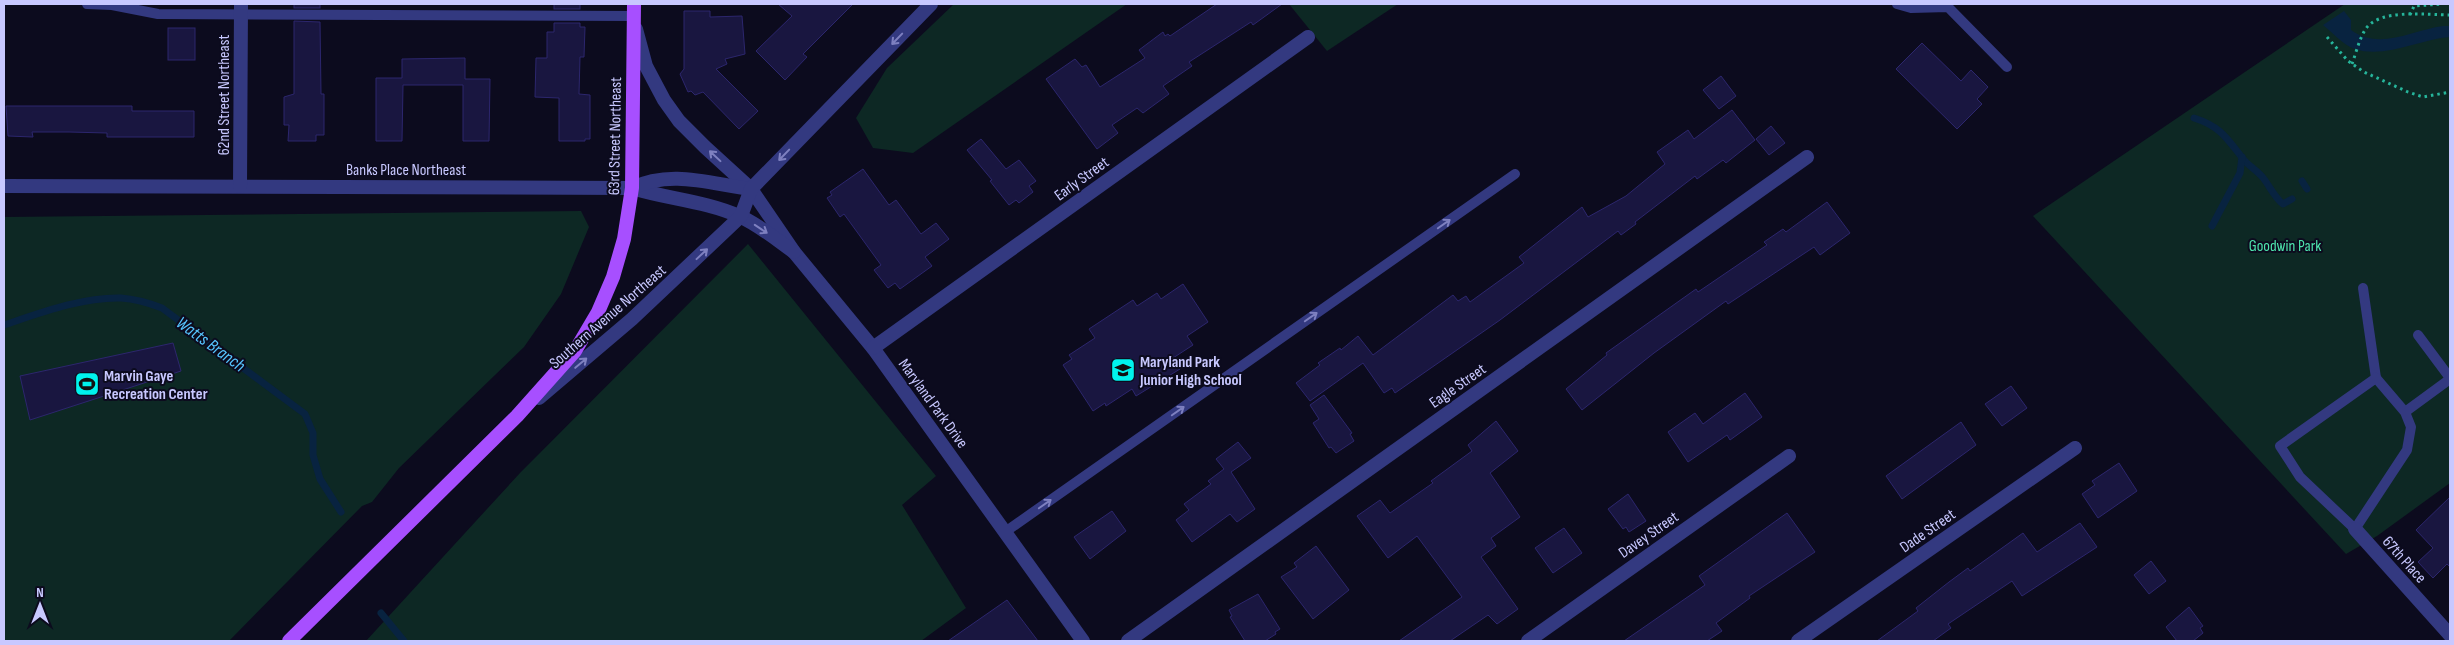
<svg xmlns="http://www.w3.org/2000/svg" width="2454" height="645" font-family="'Sofia Sans Condensed',sans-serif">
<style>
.green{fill:#0d2824}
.water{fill:#082340}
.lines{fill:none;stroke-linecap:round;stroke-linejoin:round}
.stream{stroke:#082340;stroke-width:7}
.building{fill:#191640;stroke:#2c266d}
.path{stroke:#26b59b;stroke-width:3;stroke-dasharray:2.5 4;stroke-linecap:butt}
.service{stroke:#333980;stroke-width:10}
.minor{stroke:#333980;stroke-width:14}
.primary{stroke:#a74fff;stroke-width:14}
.oneway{stroke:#7e80c0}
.labels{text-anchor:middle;stroke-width:4;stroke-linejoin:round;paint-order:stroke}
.street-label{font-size:16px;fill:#c8c8ff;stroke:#0c0b1e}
.park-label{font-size:16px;fill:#4ee5ad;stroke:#0c0b1e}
.poi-label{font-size:16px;font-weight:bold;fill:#c8c8ff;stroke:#0c0b1e;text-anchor:start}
.water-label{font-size:18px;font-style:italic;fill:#56c5ff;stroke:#0c0b1e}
</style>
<rect width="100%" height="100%" fill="#0c0b1e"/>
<g class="green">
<polygon points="954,4 1127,4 913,153 873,148 856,118 887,68"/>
<polygon points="1289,4 1398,4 1327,51"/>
<polygon points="2345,4 2450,4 2450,483 2377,536 2346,554 2033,216"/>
<polygon points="581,211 589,227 561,294 524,347 399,468 372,502 362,506 229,641 4,641 4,217"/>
<polygon points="748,244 936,476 902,505 966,608 921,641 366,641 520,473"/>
</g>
<path class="water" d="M2344 11 2351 20V30C2379 51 2413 30 2443 26H2450V37C2420 39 2385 59 2355 49 2343 45 2333 33 2323 25Z"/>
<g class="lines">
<g class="stream">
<path d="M2194 118C2222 127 2227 139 2244 160 2250 167 2258 171 2264 179 2270 187 2275 198 2283 204L2292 199"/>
<polyline points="2302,181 2307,189"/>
<polyline points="2212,226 2240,173 2242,157"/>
<path d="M4 325C40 313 82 297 121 298 135 299 149 303 162 308L305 414 313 433V455L320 479 341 512"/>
<polyline points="381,613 404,641"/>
</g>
</g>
<g class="building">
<rect x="294" y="4" width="26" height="4"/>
<rect x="554" y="4" width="26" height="5"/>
<polygon points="778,4 853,4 803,54 807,57 785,80 756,51 792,16"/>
<polygon points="1217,4 1282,4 1253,25 1251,22 1189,62 1192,66 1163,86 1169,94 1143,113 1137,108 1112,125 1118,133 1097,149 1046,79 1075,59 1082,67 1086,65 1100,87 1145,58 1139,50 1163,32 1165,36 1168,34 1170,36"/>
<polygon points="684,11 710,11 710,17 742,16 745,54 725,59 727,64 716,69 758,111 739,129 703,92 695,95 691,91 688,92 680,74 684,69"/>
<polygon points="294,21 320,22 321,94 324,94 324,135 316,135 316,141 288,141 289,125 284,125 284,97 294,94"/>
<polygon points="554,23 580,23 580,27 585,27 584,57 580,57 579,94 590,95 590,139 585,139 585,141 559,141 559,98 535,97 536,58 547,58 547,32 554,32"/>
<rect x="168" y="28" width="27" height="32"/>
<polygon points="1922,43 1961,81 1971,70 1988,87 1977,99 1982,104 1957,129 1896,69"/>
<polygon points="465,58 465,79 490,79 489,141 463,141 463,85 403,85 402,141 376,141 376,78 402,78 402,59"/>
<polygon points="1721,76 1736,96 1719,109 1703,90"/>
<polygon points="6,106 132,106 132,111 194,111 194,137 107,137 107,133 69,132 32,132 33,137 8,136"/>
<polygon points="1732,110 1755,140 1726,163 1723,160 1697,179 1695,176 1635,222 1636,224 1621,235 1618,231 1500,320 1395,393 1392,388 1384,393 1363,363 1310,401 1296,383 1320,365 1318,363 1340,348 1341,350 1358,336 1373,355 1453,295 1458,301 1466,296 1470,302 1524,263 1519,257 1582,207 1588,217 1626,196 1665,164 1657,152 1688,130 1694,139"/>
<polygon points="1771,126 1785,143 1769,155 1756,139"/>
<polygon points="981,139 1006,169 1019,160 1036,181 1029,186 1033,192 1019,203 1016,200 1009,205 990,181 992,180 967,150"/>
<polygon points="863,169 889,205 896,200 921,234 936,223 949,239 925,257 932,266 900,289 895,283 888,288 874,270 881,265 844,214 840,217 827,198 832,195 830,192"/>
<polygon points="1827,202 1850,233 1820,255 1814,247 1728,304 1726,301 1654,353 1582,410 1566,389 1607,355 1606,353 1696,289 1698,292 1767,245 1764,242 1783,229 1786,232"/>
<polygon points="1183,284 1208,322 1187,336 1193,345 1173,358 1180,369 1136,396 1132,389 1106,406 1105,403 1093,411 1063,365 1072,359 1069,355 1095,338 1089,329 1133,300 1137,306 1157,293 1161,299"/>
<polygon points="173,343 181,371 30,420 20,376"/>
<polygon points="2011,386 2027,408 2002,426 1985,404"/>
<polygon points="1745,393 1762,417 1730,440 1727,435 1688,462 1668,432 1695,413 1703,424"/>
<polygon points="1324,395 1352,433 1350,434 1354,441 1336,453 1331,447 1329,448 1313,423 1319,419 1310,405"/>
<polygon points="1496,421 1518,451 1490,473 1520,517 1491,538 1496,546 1481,557 1518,609 1497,624 1488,615 1450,641 1399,641 1462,597 1417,536 1388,558 1357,516 1380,500 1390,513 1433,483 1431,481 1472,451 1468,445"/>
<polygon points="1961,422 1976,445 1902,499 1886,476"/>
<polygon points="1238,442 1251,458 1231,472 1255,509 1237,522 1230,514 1192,542 1176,520 1189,510 1184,504 1211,484 1208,481 1224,469 1216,459"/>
<polygon points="2119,463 2137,491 2098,518 2082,494 2095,485 2092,481"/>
<polygon points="1628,494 1646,521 1629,532 1626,527 1623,529 1608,509"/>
<polygon points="2450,497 2450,567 2447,564 2433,578 2418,562 2433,548 2416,530"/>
<polygon points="1112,511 1126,531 1090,559 1074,537"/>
<polygon points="1787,513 1815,552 1749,596 1750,598 1716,623 1722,631 1707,641 1624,641 1705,585 1699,576"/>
<polygon points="2080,523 2097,547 2022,596 2012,581 1948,624 1951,628 1933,641 1877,641 1918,611 1916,608 1949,582 1968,568 1970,571 2023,533 2037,552"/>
<polygon points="1564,528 1582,553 1553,573 1535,548"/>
<polygon points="1316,546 1349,590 1313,619 1281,577 1297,567 1294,563"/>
<polygon points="2151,561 2166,581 2149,594 2134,575"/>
<polygon points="1258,594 1280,629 1275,632 1276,634 1265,641 1245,641 1230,617 1232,616 1229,610"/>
<polygon points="1007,600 1038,641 948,641"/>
<polygon points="2189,607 2203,626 2200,628 2203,633 2193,641 2177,641 2166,627"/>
</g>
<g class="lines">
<g class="path">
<polyline points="2410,15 2414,6 2442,4"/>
<polyline points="2327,37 2348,61 2364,72 2408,92 2423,97 2450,92"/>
<path d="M2352 64C2356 53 2359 40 2365 30 2378 8 2427 15 2450 15"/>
</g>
<g class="service">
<polyline points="87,4 112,5 158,14 634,16"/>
<polyline points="1897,4 1911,8 1948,7 2007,67"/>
<polyline points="2363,288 2376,378"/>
<polyline points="2418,335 2450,378"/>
<polyline points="2405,412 2376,378 2280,446 2300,477 2355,529 2407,450 2411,427 2405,412 2450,379"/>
<polyline points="1005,532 1515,174"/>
</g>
<g class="minor">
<polyline points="636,29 646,66 664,100 679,121 705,147 751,189 794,252 873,348 1083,641"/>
<path d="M4 186 632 188C668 199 705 201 739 216 758 224 777 240 794 252"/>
<polyline points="240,186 241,4"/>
<path d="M632 188C671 169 711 184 751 189"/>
<polyline points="873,348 1308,37"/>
<polyline points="539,398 632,319 741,216 751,189 931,4"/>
<polyline points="2355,529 2450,635"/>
<polyline points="1128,641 1807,157"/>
<polyline points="1528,641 1789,456"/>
<polyline points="1798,641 2075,448"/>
</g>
<polyline class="primary" points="289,641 517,416 575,351 598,312 613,277 624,239 632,188 634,4"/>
</g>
<defs><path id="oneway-shaft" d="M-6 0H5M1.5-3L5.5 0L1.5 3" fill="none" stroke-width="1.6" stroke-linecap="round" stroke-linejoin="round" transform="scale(1.25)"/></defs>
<g class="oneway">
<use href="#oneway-shaft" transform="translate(897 39) rotate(134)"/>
<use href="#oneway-shaft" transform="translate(784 155) rotate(134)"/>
<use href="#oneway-shaft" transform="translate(715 156) rotate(-137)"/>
<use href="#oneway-shaft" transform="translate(1444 224) rotate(-35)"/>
<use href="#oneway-shaft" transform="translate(761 229) rotate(34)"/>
<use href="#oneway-shaft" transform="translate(702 254) rotate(-43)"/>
<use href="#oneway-shaft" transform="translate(1311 317) rotate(-35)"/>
<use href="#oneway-shaft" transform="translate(581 363) rotate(-40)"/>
<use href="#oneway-shaft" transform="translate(1178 411) rotate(-35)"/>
<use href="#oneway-shaft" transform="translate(1045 504) rotate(-35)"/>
</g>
<defs>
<symbol id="school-square" viewBox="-11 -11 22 22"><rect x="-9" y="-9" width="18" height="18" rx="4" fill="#00f3ed" stroke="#0c0b1e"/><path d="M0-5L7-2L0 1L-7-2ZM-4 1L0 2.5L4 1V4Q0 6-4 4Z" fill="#111"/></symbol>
<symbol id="stadium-square" viewBox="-11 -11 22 22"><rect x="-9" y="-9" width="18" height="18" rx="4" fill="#00f3ed" stroke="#0c0b1e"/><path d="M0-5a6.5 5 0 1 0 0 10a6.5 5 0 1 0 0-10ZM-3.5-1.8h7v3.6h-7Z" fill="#111"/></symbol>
</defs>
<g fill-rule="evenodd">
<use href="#school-square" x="1109" y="356" width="28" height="28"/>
<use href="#stadium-square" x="73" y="370" width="28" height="28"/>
</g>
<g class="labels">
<g class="street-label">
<text transform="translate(223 95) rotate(-90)" y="6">62nd Street Northeast</text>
<text transform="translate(614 136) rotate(-89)" y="6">63rd Street Northeast</text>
<text x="406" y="175">Banks Place Northeast</text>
<text transform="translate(1081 178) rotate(-36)" y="6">Early Street</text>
<text transform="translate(607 316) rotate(-41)" y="6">Southern Avenue Northeast</text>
<text transform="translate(1457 385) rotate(-35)" y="6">Eagle Street</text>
<text transform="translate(934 403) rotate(54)" y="6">Maryland Park Drive</text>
<text transform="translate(1927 530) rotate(-35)" y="6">Dade Street</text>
<text transform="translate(1648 534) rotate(-35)" y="6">Davey Street</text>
<text transform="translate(2405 559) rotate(48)" y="6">67th Place</text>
</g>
<g class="park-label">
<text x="2285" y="251">Goodwin Park</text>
</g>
<g class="poi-label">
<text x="1140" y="367">Maryland Park<tspan x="1140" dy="18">Junior High School</tspan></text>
<text x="104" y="381">Marvin Gaye<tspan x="104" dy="18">Recreation Center</tspan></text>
</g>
<g class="water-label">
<text transform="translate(211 344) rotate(36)" y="6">Watts Branch</text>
</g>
</g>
<rect width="2454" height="645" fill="none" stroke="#c8c8ff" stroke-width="10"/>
<g transform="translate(40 605)" stroke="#0c0b1e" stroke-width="4" paint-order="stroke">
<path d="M0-4L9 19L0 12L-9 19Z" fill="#c8c8ff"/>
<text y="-8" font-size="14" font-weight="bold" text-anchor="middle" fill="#c8c8ff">N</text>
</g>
</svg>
